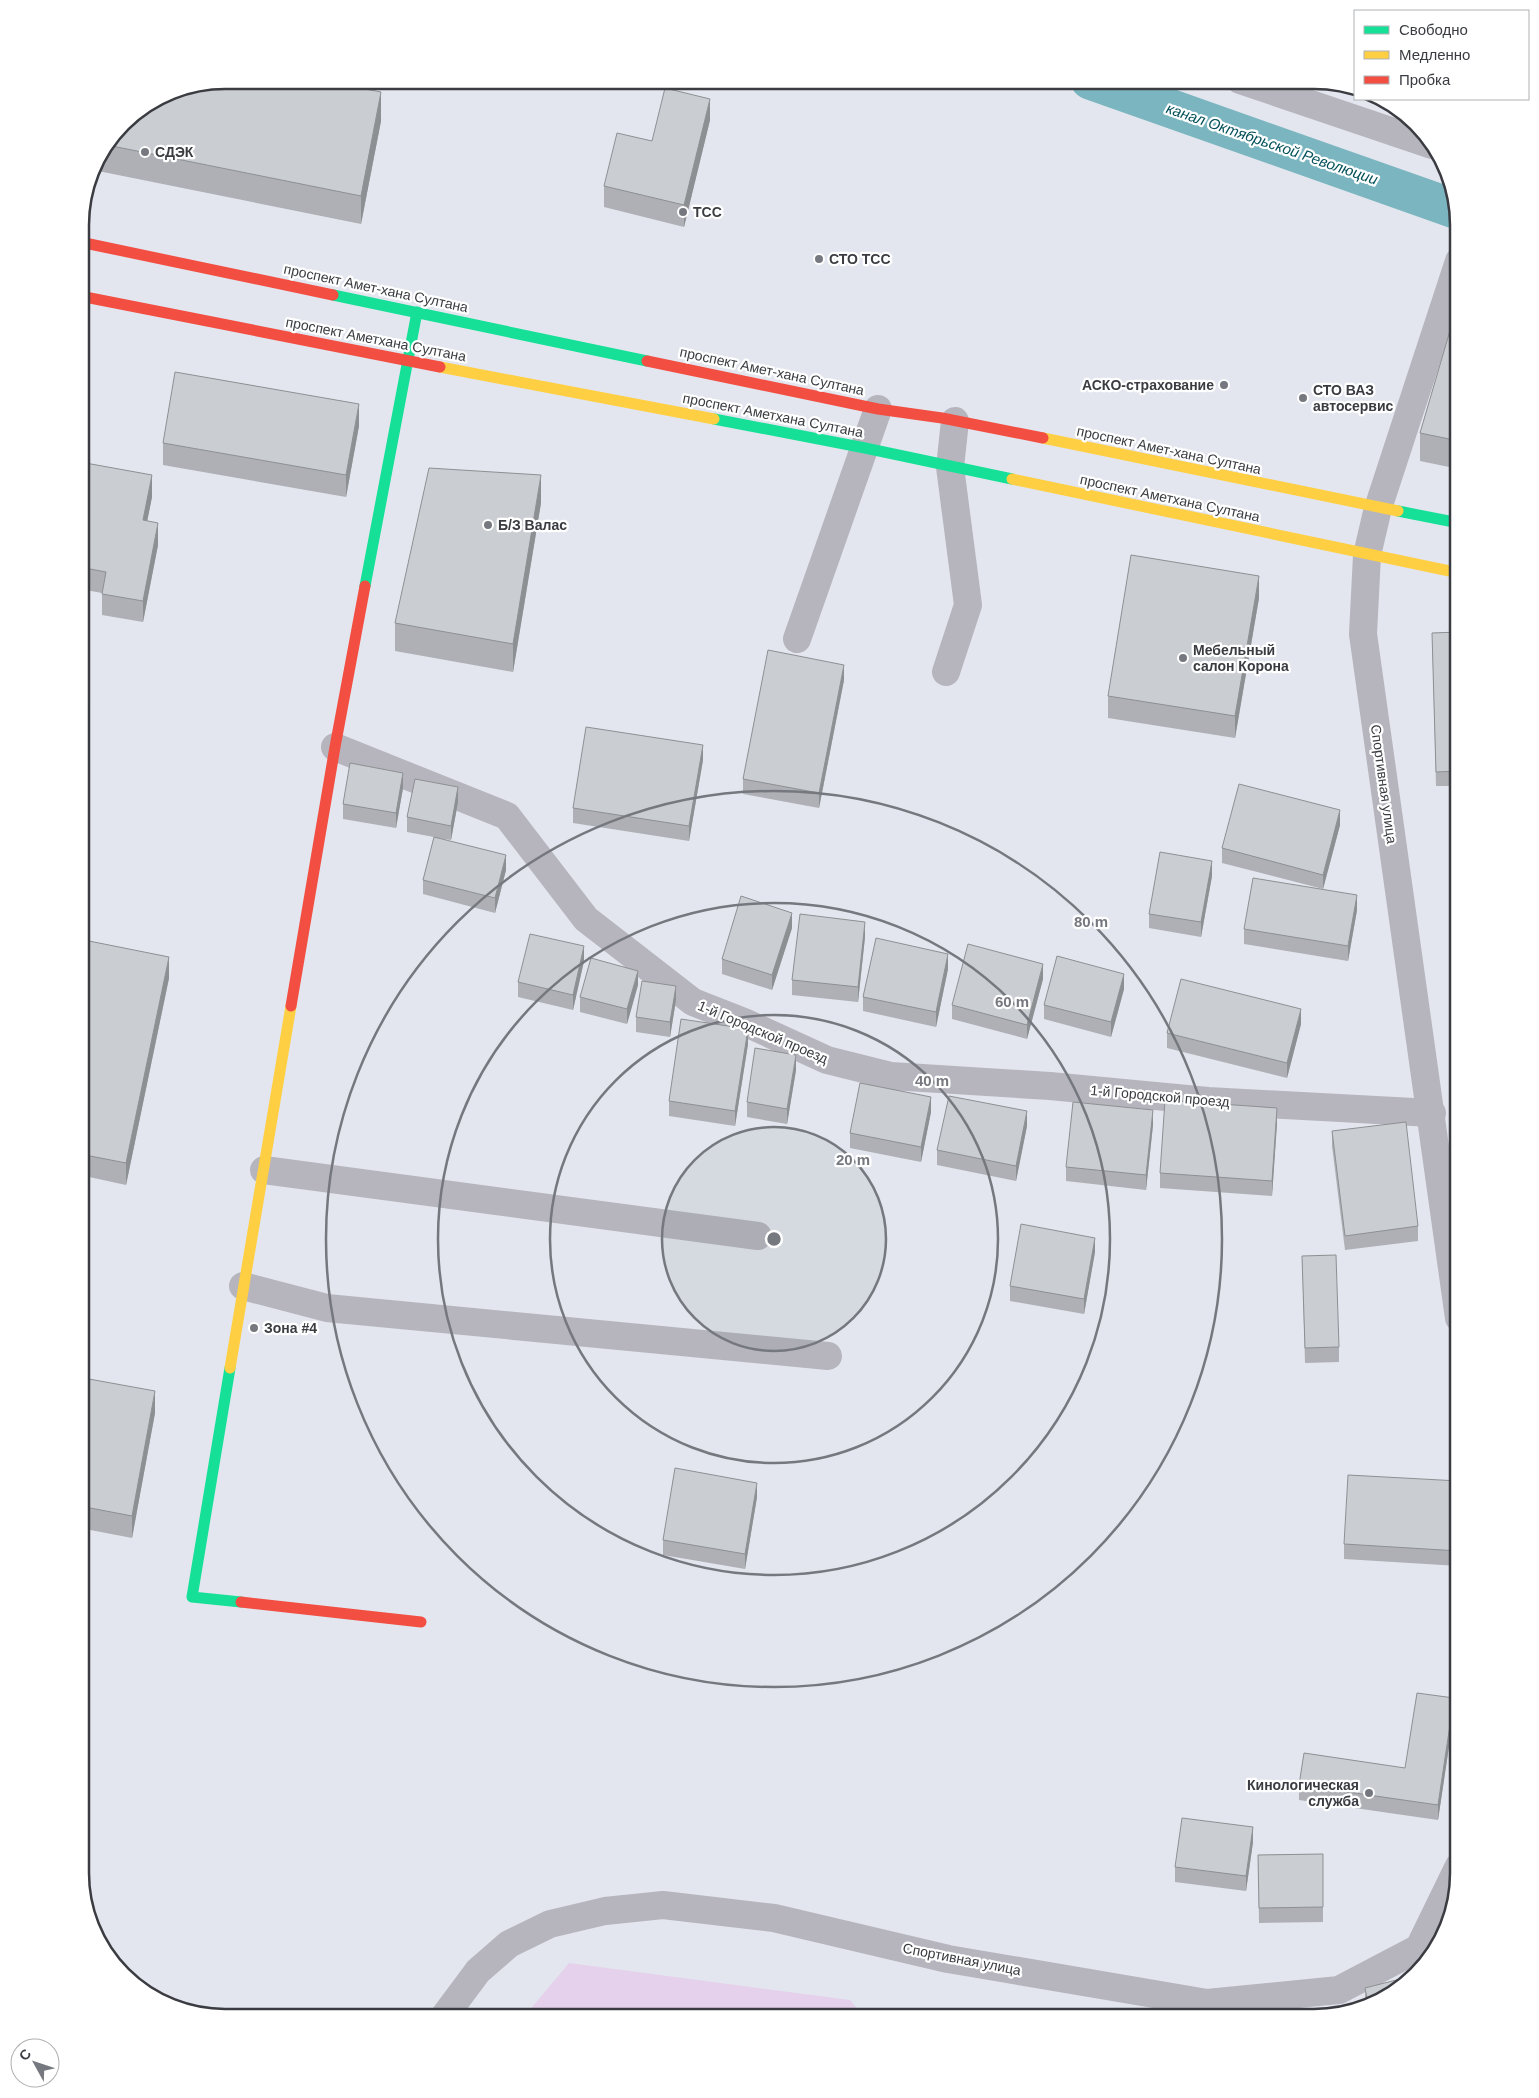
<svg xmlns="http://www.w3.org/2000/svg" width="1539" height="2098" font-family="Helvetica,sans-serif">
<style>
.green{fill:#e6d1ec}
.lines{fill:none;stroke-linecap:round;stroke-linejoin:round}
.canal{stroke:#7bb6c0;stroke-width:39}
.street{stroke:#b6b5be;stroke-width:28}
.fast{stroke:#16e098;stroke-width:11}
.slow{stroke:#ffcf43;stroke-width:11}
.jam{stroke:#f24e42;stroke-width:11}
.wall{fill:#aeb0b5}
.shaded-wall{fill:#8d9093}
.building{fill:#cacdd2;stroke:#8d9093}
.ring{fill:none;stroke:#75787e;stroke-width:2.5}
.poi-dot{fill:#75787e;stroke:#fff;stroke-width:2}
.labels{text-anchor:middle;stroke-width:4.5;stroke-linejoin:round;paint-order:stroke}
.poi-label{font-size:14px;font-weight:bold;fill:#3a3c41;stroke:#fff;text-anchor:start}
.street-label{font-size:14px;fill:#3a3c41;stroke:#fff}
.water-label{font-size:15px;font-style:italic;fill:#04515a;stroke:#fff}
.rim{fill:none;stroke:#3a3c41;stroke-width:2.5}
.centre{fill:#75787e;stroke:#fff;stroke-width:2.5}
.ring-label{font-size:15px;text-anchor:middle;font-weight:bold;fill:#75787e;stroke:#fff;stroke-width:4.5;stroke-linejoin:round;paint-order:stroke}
</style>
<rect width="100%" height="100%" fill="#e3e6ee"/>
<polygon class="green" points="569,1963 850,2000 865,2018 523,2018"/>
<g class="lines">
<polyline class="canal" points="1090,80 1455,209"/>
<g class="street">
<polyline points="1240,80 1432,145"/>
<polyline points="797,639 878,409"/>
<polyline points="946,672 968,605 950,467 955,421"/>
<polyline points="335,747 507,816 586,919 693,1002 744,1022 827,1060 891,1076 1050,1086 1208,1101 1432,1113"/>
<polyline points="264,1170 758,1236"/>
<polyline points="243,1286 327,1308 828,1356"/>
<polyline points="1459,1318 1363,634 1367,555 1378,508 1459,261"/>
<polyline points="443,2018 478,1971 509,1944 550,1924 605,1911 663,1905 774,1918 948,1959 1207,2003 1339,1990 1419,1948 1459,1866"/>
</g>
<g class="fast">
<polyline points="333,295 647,361"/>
<polyline points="714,419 865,448 1012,479"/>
<polyline points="1398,511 1459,523"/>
<polyline points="365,586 417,312"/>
<polyline points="230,1368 192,1597 241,1602"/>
</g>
<g class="slow">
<polyline points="440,367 714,419"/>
<polyline points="1043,438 1398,511"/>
<polyline points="1012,479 1459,573"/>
<polyline points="230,1368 291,1006"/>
</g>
<g class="jam">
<polyline points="80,242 333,295"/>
<polyline points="80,296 440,367"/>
<polyline points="647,361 878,409 942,418 1043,438"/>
<polyline points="291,1006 335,747 365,586"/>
<polyline points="241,1602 421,1622"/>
</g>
</g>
<g class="wall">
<polygon points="129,116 381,121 361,224 98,171 98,157"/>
<polygon points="710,120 684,227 604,207 604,186 652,141"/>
<polygon points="1459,300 1459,469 1420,461 1420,433"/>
<polygon points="359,426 346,497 163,465 163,443"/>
<polygon points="80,462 152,497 147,521 158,545 143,622 102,615 102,593 80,589"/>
<polygon points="541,503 513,672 395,651 395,623"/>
<polygon points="1259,598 1235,738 1108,718 1108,696"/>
<polygon points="1459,632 1459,786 1436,786 1432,633"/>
<polygon points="844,680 819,808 743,794 743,779"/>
<polygon points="703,760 689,841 573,823 573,808"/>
<polygon points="403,788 396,828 343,819 343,804"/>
<polygon points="458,802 451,840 436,838 506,870 495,913 423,894 423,880 434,837 407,832 407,817"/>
<polygon points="1340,825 1323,889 1222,863 1222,848"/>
<polygon points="1212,876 1201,937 1149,928 1149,914"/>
<polygon points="1357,910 1348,961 1244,944 1244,929"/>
<polygon points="792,928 772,990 722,974 722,959"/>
<polygon points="865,937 858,1002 792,995 792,980"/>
<polygon points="584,961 573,1010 518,997 518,982"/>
<polygon points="948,969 936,1027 863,1011 863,997"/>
<polygon points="169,978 126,1185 80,1175 80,985"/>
<polygon points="1043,979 1027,1039 952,1019 952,1005"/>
<polygon points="638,985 627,1024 580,1012 580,997"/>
<polygon points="1124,989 1111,1037 1044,1019 1044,1005"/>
<polygon points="676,1000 670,1037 636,1032 636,1017"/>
<polygon points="1301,1024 1287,1078 1167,1048 1167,1033"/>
<polygon points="748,1044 735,1126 669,1116 669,1101"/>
<polygon points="796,1070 787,1124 747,1117 747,1102"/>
<polygon points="931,1112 921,1162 850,1148 850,1133"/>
<polygon points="1277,1123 1272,1196 1160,1188 1160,1173"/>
<polygon points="1153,1125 1146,1190 1066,1181 1066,1167"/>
<polygon points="1027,1126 1016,1181 937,1165 937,1150"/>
<polygon points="1332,1131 1418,1226 1418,1241 1345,1250 1332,1146"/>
<polygon points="1095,1252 1084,1314 1010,1301 1010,1286"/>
<polygon points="1302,1256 1339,1347 1339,1362 1305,1363"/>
<polygon points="155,1413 132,1538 80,1528 80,1428"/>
<polygon points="1459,1481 1459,1566 1344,1559 1344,1544"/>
<polygon points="757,1497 745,1569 663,1555 663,1540"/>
<polygon points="1454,1713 1438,1820 1299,1800 1299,1785 1405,1768"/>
<polygon points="1253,1842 1246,1891 1175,1882 1175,1867"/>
<polygon points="1323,1854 1323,1922 1259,1923 1258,1855"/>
<polygon points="1365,1988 1387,1998 1365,2004"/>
</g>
<g class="shaded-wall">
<polygon points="381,92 381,121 361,224 361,196"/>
<polygon points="710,99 710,120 684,227 684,205"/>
<polygon points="359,404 359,426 346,497 346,475"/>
<polygon points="152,475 152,497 143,542 143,520"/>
<polygon points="541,475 541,503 513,672 513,644"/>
<polygon points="158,523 158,545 143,622 143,601"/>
<polygon points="1259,576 1259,598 1235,738 1235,716"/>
<polygon points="844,665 844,680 819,808 819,793"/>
<polygon points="703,745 703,760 689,841 689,826"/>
<polygon points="403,773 403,788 396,828 396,813"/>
<polygon points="458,787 458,802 451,840 451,826"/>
<polygon points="1340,810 1340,825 1323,889 1323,875"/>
<polygon points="506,855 506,870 495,913 495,898"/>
<polygon points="1212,861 1212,876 1201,937 1201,922"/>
<polygon points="1357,895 1357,910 1348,961 1348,946"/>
<polygon points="792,913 792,928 772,990 772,975"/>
<polygon points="865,922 865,937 858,1002 858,987"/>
<polygon points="584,946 584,961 573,1010 573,995"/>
<polygon points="948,954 948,969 936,1027 936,1012"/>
<polygon points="169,957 169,978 126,1185 126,1163"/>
<polygon points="1043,964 1043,979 1027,1039 1027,1025"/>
<polygon points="638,971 638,985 627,1024 627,1009"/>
<polygon points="1124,974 1124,989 1111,1037 1111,1022"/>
<polygon points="676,986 676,1000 670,1037 670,1022"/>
<polygon points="1301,1009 1301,1024 1287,1078 1287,1063"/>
<polygon points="748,1029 748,1044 735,1126 735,1111"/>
<polygon points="796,1055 796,1070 787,1124 787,1109"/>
<polygon points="931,1097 931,1112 921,1162 921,1147"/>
<polygon points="1277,1108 1277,1123 1272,1196 1272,1181"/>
<polygon points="1153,1110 1153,1125 1146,1190 1146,1175"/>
<polygon points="1027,1111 1027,1126 1016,1181 1016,1166"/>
<polygon points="1095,1238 1095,1252 1084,1314 1084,1299"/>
<polygon points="155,1391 155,1413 132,1538 132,1516"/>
<polygon points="757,1483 757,1497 745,1569 745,1554"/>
<polygon points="1454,1698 1454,1713 1438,1820 1438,1805"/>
<polygon points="1253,1827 1253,1842 1246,1891 1246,1876"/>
</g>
<g class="building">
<polygon points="225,80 319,80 381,92 361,196 107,145 129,116 170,91"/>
<polygon points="665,88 710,99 684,205 604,186 617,133 652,141"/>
<polygon points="1459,300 1459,441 1420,433"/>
<polygon points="175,372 359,404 346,475 163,443"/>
<polygon points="80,462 152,475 143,520 158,523 143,601 102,594 106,572 80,567"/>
<polygon points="429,468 541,475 513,644 395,623"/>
<polygon points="1131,555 1259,576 1235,716 1108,696"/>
<polygon points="1459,632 1459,771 1436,772 1432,633"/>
<polygon points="768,650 844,665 819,793 743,779"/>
<polygon points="586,727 703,745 689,826 573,808"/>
<polygon points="350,763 403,773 396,813 343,804"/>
<polygon points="415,779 458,787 451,826 407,817"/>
<polygon points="1239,784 1340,810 1323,875 1222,848"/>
<polygon points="434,837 506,855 495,898 423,880"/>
<polygon points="1160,852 1212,861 1201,922 1149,914"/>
<polygon points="1253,878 1357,895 1348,946 1244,929"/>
<polygon points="741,896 792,913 772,975 722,959"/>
<polygon points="800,914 865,922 858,987 792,980"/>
<polygon points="530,934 584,946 573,995 518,982"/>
<polygon points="876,938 948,954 936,1012 863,997"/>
<polygon points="89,941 169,957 126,1163 80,1154 80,1138 83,1127 80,1126 80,985"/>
<polygon points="968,944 1043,964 1027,1025 952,1005"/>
<polygon points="1057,956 1124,974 1111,1022 1044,1005"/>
<polygon points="591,958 638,971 627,1009 580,997"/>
<polygon points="1181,979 1301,1009 1287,1063 1167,1033"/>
<polygon points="642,981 676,986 670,1022 636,1017"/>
<polygon points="681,1019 748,1029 735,1111 669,1101"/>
<polygon points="755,1048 796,1055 787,1109 747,1102"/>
<polygon points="860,1083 931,1097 921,1147 850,1133"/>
<polygon points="949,1096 1027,1111 1016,1166 937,1150"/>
<polygon points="1165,1100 1277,1108 1272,1181 1160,1173"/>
<polygon points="1073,1102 1153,1110 1146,1175 1066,1167"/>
<polygon points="1406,1122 1418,1226 1345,1236 1332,1131"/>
<polygon points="1021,1224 1095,1238 1084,1299 1010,1286"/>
<polygon points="1336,1255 1339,1347 1305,1348 1302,1256"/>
<polygon points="89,1379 155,1391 132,1516 80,1506 80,1428"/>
<polygon points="675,1468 757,1483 745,1554 663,1540"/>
<polygon points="1348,1475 1459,1481 1459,1551 1344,1544"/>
<polygon points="1417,1693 1454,1698 1438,1805 1299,1785 1304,1753 1405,1768"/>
<polygon points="1182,1818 1253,1827 1246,1876 1175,1867"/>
<polygon points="1323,1854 1323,1907 1259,1908 1258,1855"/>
<polygon points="1408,1977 1387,1998 1368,2003 1365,1988"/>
</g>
<circle cx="774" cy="1239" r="112" fill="#75787e" fill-opacity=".12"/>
<g class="ring">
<circle cx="774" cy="1239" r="112"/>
<circle cx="774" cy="1239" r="224"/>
<circle cx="774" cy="1239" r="336"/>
<circle cx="774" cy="1239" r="448"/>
</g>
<g class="poi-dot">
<circle cx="145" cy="152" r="5"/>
<circle cx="683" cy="212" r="5"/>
<circle cx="819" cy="259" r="5"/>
<circle cx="1224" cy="385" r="5"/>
<circle cx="1303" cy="398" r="5"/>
<circle cx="488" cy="525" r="5"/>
<circle cx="1183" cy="658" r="5"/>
<circle cx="254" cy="1328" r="5"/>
<circle cx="1369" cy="1793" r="5"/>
</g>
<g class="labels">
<g class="poi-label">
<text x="155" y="157">СДЭК</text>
<text x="693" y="217">ТСС</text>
<text x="829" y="264">СТО ТСС</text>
<text x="1214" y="390" text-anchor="end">АСКО-страхование</text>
<text x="1313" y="395">СТО ВАЗ<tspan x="1313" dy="16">автосервис</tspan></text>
<text x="498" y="530">Б/З Валас</text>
<text x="1193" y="655">Мебельный<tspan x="1193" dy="16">салон Корона</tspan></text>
<text x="264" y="1333">Зона #4</text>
<text x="1359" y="1790" text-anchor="end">Кинологическая<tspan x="1359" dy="16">служба</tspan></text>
</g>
<g class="street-label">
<text transform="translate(376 288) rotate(12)" y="5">проспект Амет-хана Султана</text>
<text transform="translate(376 339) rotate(11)" y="5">проспект Аметхана Султана</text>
<text transform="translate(772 371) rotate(12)" y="5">проспект Амет-хана Султана</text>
<text transform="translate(773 415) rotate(11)" y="5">проспект Аметхана Султана</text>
<text transform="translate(1169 450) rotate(12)" y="5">проспект Амет-хана Султана</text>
<text transform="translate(1170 498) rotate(12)" y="5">проспект Аметхана Султана</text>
<text transform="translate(1384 784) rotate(82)" y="5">Спортивная улица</text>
<text transform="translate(763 1032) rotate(23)" y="5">1-й Городской проезд</text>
<text transform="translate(1160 1096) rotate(5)" y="5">1-й Городской проезд</text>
<text transform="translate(962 1959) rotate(11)" y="5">Спортивная улица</text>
</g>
<g class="water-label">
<text transform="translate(1272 144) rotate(19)" y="5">канал Октябрьской Революции</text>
</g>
</g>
<path d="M0 0H1539V2098H0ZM225 89H1314A136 136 0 0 1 1450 225V1873A136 136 0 0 1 1314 2009H225A136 136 0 0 1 89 1873V225A136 136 0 0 1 225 89Z" fill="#fff" fill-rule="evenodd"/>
<path class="rim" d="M225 89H1314A136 136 0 0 1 1450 225V1873A136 136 0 0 1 1314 2009H225A136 136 0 0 1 89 1873V225A136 136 0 0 1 225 89Z"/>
<circle cx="774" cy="1239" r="8" class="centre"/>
<g class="ring-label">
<text x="1091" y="927">80 m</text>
<text x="1012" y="1007">60 m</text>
<text x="932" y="1086">40 m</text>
<text x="853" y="1165">20 m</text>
</g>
<rect x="1354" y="10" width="175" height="90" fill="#ffffff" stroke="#b0b1b3"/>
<rect x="1364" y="26" width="25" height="8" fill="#16e098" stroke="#b0b1b3"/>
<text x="1399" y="35" font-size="15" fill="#3a3c41">Свободно</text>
<rect x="1364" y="51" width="25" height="8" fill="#ffcf43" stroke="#b0b1b3"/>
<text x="1399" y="60" font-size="15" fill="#3a3c41">Медленно</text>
<rect x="1364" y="76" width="25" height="8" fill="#f24e42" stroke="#b0b1b3"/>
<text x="1399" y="85" font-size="15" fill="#3a3c41">Пробка</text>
<g transform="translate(35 2063) rotate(310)"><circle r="24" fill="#ffffff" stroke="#b0b1b3"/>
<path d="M0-4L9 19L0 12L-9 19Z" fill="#75787e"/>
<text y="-8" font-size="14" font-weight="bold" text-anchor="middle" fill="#3a3c41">С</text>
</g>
</svg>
